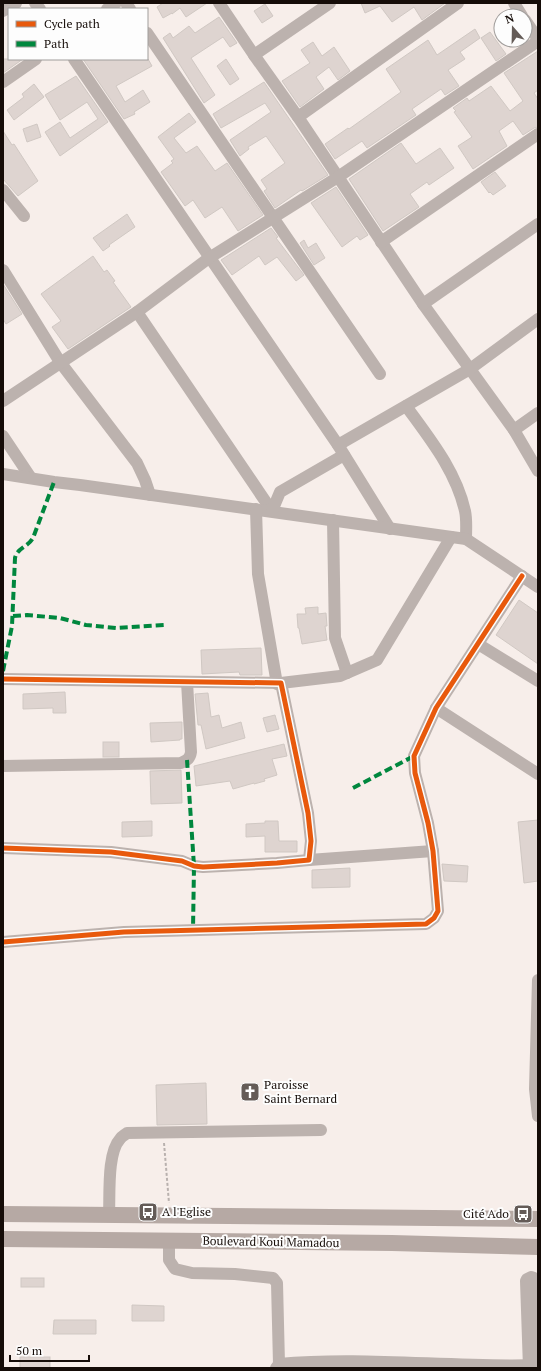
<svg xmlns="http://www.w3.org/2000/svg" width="541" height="1371" font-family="'PT Serif',serif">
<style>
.building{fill:#ded4d0;stroke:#d0c8c3}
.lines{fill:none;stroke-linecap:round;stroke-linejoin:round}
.path{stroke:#b9b1ae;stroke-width:2;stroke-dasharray:3 2;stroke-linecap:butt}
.minor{stroke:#bcb2ae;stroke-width:12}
.major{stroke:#b6a9a4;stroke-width:16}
.quiet{stroke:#00873e;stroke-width:4;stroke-dasharray:8 4;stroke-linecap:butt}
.cycleway-casing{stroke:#fdfdfd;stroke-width:8}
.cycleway{stroke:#e8590c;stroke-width:5}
.labels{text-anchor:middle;stroke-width:4;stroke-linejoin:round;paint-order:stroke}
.poi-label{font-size:12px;fill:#150c08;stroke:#fdfdfd;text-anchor:start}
.street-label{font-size:12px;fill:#150c08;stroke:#fdfdfd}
</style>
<rect width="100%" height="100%" fill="#f7eeea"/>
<g class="building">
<polygon points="163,3 207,3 186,17 180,8 172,14 172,13 163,18 157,7"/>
<polygon points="361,3 445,3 422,20 414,7 392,22 380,6 365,13"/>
<polygon points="265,4 273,16 262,23 254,11"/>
<polygon points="219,17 237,43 230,47 223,37 191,58 215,95 204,103 163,38 170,33 173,38 189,26 195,33"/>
<polygon points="475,29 480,38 460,52 465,59 448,70 459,86 445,95 441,89 412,109 416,115 367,148 362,141 335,159 325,144 348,128 349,129 401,92 386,69 428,40 437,55"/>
<polygon points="490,32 506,54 496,61 481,38"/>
<polygon points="313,42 322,56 334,47 350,71 338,80 329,67 316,77 324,89 300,107 282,81 310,63 301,50"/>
<polygon points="538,51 538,90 534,93 538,99 538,127 534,128 523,135 513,121 499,131 507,146 473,169 458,146 472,137 454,112 456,111 453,108 467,98 469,101 491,86 510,111 523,101 504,73"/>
<polygon points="3,59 23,59 3,73"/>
<polygon points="83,59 148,59 152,66 116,86 125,102 143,90 150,102 134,112 135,114 124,119"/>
<polygon points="226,59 239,79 230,85 217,66"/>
<polygon points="76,76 108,122 60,156 45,132 60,122 70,138 98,119 87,102 60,120 45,95"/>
<polygon points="264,82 328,175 302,191 301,190 275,208 264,191 267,189 261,180 285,163 266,136 248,147 249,149 240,156 230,140 271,112 265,103 221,128 213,114"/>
<polygon points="34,84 44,97 14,120 7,110 24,97 22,94"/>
<polygon points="189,113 196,122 174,138 186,153 197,146 215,171 227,163 263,215 238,231 222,207 205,218 193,200 185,206 161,172 173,163 171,161 174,159 158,137"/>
<polygon points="37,124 41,137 27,142 23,129"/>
<polygon points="3,131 12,145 14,144 38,181 18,196 3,179"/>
<polygon points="401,143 416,164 440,148 454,168 429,185 427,182 410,194 419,207 383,231 349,179"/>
<polygon points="495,172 506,186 493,195 490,192 489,193 481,182"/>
<polygon points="336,187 368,235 360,240 357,236 342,247 311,203"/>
<polygon points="127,214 135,227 109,245 110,246 103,251 93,238"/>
<polygon points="271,228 278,237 276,238 304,275 296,281 277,257 265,265 259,256 232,275 221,260"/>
<polygon points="304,240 308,248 316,243 325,258 314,265 300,243"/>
<polygon points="93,256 104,272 107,270 115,281 113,282 131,307 68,349 52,327 61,321 41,294"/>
<polygon points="3,284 22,314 6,324 3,319"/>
<polygon points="519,600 538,613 538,664 496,635"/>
<polygon points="318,607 318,614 326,613 327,626 325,626 327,640 302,644 299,628 298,628 297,614 306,614 305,608"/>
<polygon points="261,648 262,675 240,675 239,672 202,674 201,650"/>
<polygon points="65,692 66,713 53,713 53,708 23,709 23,694"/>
<polygon points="208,693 211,717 219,715 222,728 241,722 245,738 206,749 201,725 198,725 195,694"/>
<polygon points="275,715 279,729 267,732 263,718"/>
<polygon points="182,722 182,739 180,739 180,740 151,742 150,723"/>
<rect x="103" y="742" width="16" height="15"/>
<polygon points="284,744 287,756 272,759 277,775 264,779 265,781 254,784 254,783 233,789 230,781 196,786 194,766"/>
<polygon points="181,770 182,803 151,804 150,771"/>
<polygon points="538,820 538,881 524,883 518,822"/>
<polygon points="152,821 152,836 122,837 122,822"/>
<polygon points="265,821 278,821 279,841 297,841 297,852 265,852 265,836 246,837 246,824 265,823"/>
<polygon points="442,864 468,866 467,882 444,881"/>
<polygon points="350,868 350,887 312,888 312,870"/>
<polygon points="206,1083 207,1124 157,1125 156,1085"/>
<rect x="21" y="1278" width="23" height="9"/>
<polygon points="132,1305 164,1306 164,1321 132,1321"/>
<polygon points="54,1320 96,1320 96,1334 53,1334"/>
<rect x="20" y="1357" width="30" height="11"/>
</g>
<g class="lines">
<polyline class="path" points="164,1143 169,1203"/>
<g class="minor">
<polyline points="35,3 40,9"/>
<polyline points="126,3 130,9"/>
<polyline points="219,3 254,55 298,117 423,304 514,430 538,471"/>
<polyline points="514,3 522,16"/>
<polyline points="107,9 116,3"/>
<polyline points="3,11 16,3"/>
<polyline points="525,20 538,39"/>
<polyline points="147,33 380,374"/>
<polyline points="254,55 330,3"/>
<polyline points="74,59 338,445 390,529"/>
<polyline points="3,82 36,59"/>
<polyline points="298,117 458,3"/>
<polyline points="3,190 24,216"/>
<polyline points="381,242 538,134"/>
<polyline points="3,270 60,362 137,463 145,480 150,495"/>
<polyline points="423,304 538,224"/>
<polyline points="137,312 272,511"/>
<polyline points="3,401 137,312 209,258 338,177 538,41"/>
<path d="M406 406C430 439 456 471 465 511 467 520 466 530 466 539"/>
<polyline points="514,430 538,413"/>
<polyline points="3,436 31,478"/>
<polyline points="338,445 470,369 538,319"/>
<polyline points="3,474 54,482 80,485 466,539 538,587"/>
<polyline points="256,509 258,574 277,684"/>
<polyline points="272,511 280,492 344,455"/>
<polyline points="333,520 335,638 347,673"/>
<polyline points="478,644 538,681"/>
<polyline points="3,679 281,683 308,813 311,841 309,860 277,863 203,867 194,866 182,861 111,852 3,848"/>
<polyline points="281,683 340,676 377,660 451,537"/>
<polyline points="436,708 538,774"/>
<path d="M3 766 181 763C187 760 190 759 191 752L187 682"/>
<polyline points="309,860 433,851"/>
<polyline points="3,942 124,932 426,924 434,918 438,911 433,851 428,823 415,773 414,756 436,708 522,576"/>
<polyline points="538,980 535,1089 538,1116"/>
<path d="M109 1214C110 1194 107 1153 120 1139 122 1136 125 1135 127 1133L321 1130"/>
<polyline points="169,1240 169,1260 175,1269 192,1273 235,1274 273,1278 277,1283 279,1364"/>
<path d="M276 1368 279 1364C365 1356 452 1368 538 1365"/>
<polyline points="529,1368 526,1281 527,1279 531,1277 534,1278 535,1280 538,1363"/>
</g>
<g class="major">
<polyline points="3,1214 538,1219"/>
<polyline points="3,1239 392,1243 538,1247"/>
</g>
<g class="quiet">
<polyline points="13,616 27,615 60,618 86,625 116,628 164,625"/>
<path d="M3 671 12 626 15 558C17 548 28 547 33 538L54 482"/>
<polyline points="187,760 194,866 193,930"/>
<polyline points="353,788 414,756"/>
</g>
<defs>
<g id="cycleway">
<polyline points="3,679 281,683 308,813 311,841 309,860 277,863 203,867 194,866 182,861 111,852 3,848"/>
<polyline points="3,942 124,932 426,924 434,918 438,911 433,851 428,823 415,773 414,756 436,708 522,576"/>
</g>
</defs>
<use href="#cycleway" class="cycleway-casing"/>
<use href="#cycleway" class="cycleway"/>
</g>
<defs>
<symbol id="church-square" viewBox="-11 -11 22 22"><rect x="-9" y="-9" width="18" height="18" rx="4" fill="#645b57" stroke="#fdfdfd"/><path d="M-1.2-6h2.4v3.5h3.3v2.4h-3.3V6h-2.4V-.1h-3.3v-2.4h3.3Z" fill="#fff"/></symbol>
<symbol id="bus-square" viewBox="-11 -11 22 22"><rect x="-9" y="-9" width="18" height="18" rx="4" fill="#645b57" stroke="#fdfdfd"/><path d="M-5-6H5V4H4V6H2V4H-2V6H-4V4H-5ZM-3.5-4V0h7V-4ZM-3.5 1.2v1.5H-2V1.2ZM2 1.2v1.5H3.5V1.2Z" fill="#fff"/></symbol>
</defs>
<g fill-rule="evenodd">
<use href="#church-square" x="239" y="1081" width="22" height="22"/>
<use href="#bus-square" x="137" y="1201" width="22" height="22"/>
<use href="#bus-square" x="512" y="1203" width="22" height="22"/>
</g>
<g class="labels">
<g class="poi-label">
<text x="264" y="1089">Paroisse<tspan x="264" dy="14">Saint Bernard</tspan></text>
<text x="162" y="1216">A l'Eglise</text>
<text x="509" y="1218" text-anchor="end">Cité Ado</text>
</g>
<g class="street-label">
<text transform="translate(271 1242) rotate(1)" y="4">Boulevard Koui Mamadou</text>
</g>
</g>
<rect width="541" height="1371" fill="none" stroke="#150c08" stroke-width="8"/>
<rect x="8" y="8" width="140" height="52" fill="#fdfdfd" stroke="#a09d9b"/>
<rect x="16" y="21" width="20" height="6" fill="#e8590c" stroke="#a09d9b"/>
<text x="44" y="28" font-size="12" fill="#150c08">Cycle path</text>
<rect x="16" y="41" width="20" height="6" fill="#00873e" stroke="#a09d9b"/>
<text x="44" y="48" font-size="12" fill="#150c08">Path</text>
<g transform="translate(513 28) rotate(340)"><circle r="19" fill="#fdfdfd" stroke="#a09d9b"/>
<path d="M0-3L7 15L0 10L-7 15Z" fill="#645b57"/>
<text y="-6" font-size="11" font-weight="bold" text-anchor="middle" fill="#150c08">N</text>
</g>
<path d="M10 1355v6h79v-6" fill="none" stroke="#150c08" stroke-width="2"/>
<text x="16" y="1355" font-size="12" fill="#150c08" stroke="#fdfdfd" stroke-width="3" paint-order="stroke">50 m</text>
</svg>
